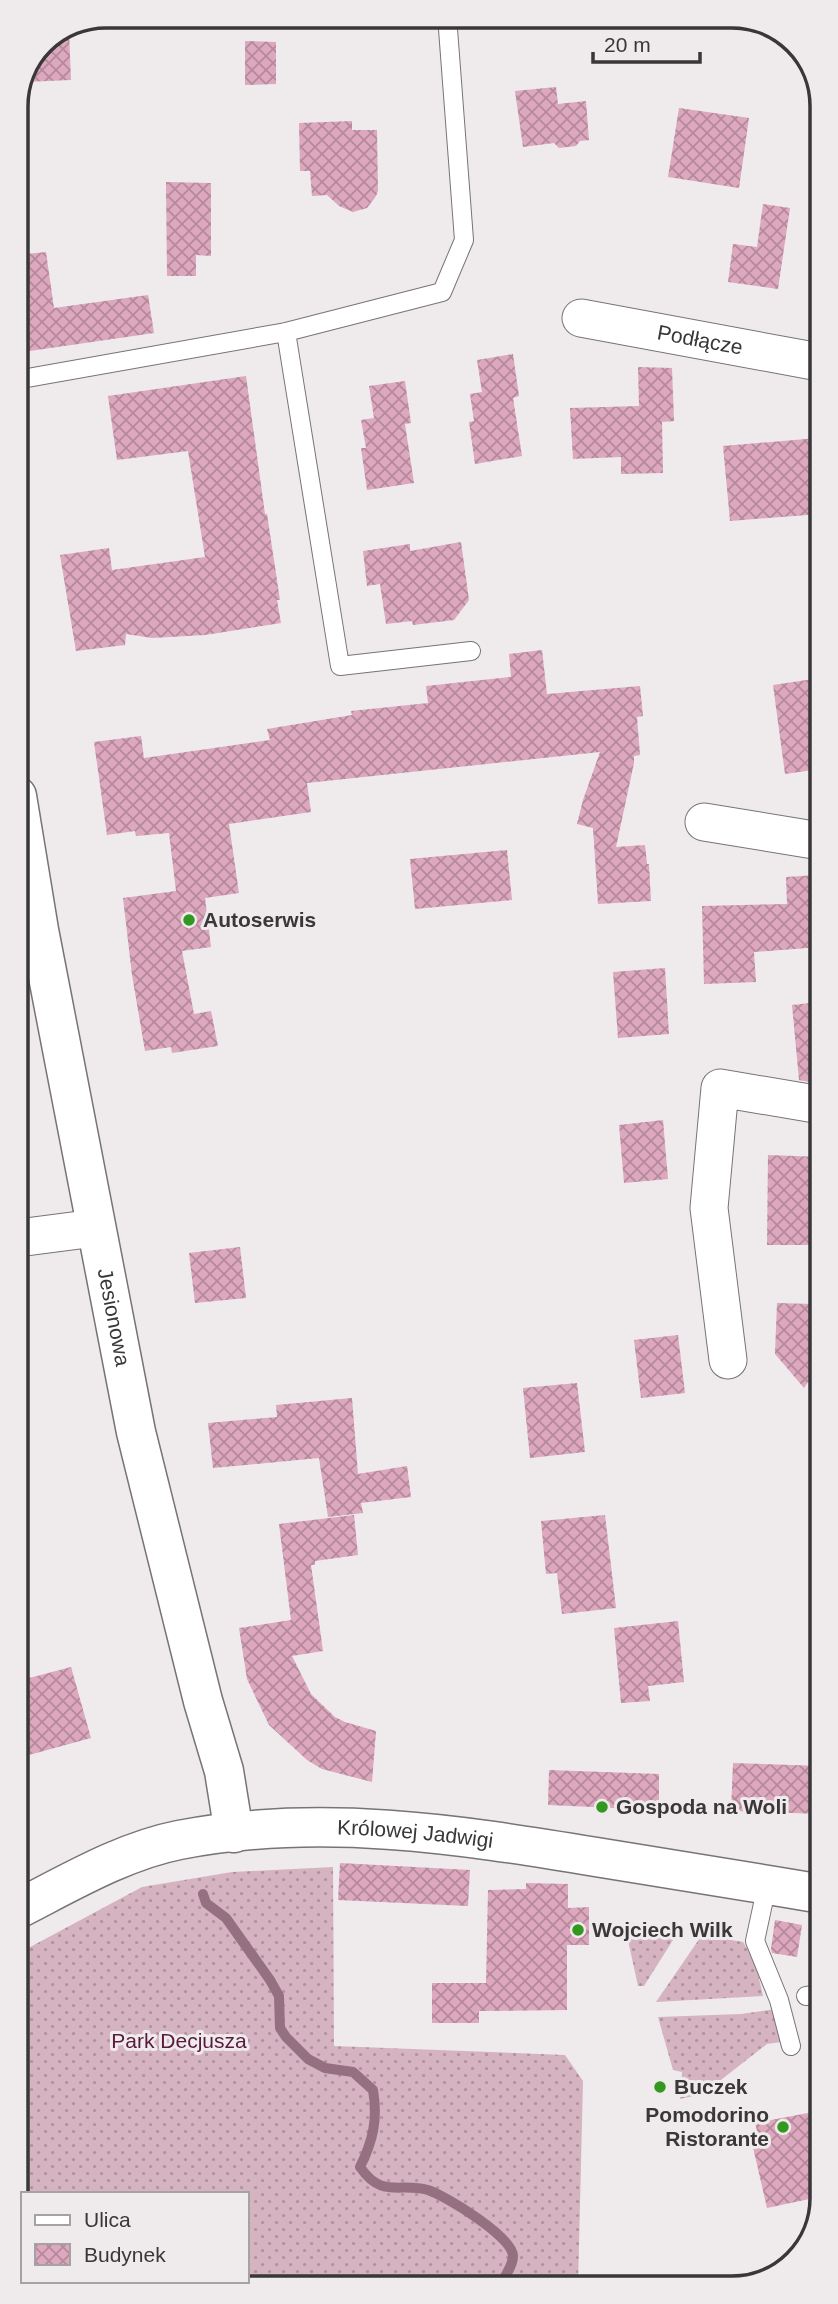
<svg xmlns="http://www.w3.org/2000/svg" width="838" height="2304" font-family="Arial,sans-serif">
<style>
.grass{fill:url(#grass-dots)}
.lines{fill:none;stroke-linecap:round;stroke-linejoin:round}
.stream{stroke:#957080;stroke-width:10}
.building{fill:url(#building-cross-hatch)}
.lane-casing{stroke:#787375;stroke-width:20}
.street-casing{stroke:#787375;stroke-width:39}
.secondary-casing{stroke:#787375;stroke-width:41}
.lane{stroke:#fff;stroke-width:18}
.street{stroke:#fff;stroke-width:37}
.secondary{stroke:#fff;stroke-width:38}
.poi-dot{fill:#329820;stroke:#efeaec;stroke-width:2.5}
.labels{text-anchor:middle;stroke-width:6;stroke-linejoin:round;paint-order:stroke}
.street-label{font-size:21px;fill:#393738;stroke:#efeaec}
.poi-label{font-size:21px;font-weight:bold;fill:#393738;stroke:#efeaec;text-anchor:start}
.park-label{font-size:21px;fill:#591a3b;stroke:#efeaec}
.rim{fill:none;stroke:#393738;stroke-width:3.5}
</style>
<defs>
<pattern id="grass-dots" width="8" height="8" patternUnits="userSpaceOnUse" patternTransform="scale(1.75)"><rect width="8" height="8" fill="#d5b3c1"/><path d="M2 2h.1M6 6h.1" fill="none" stroke="#ae929e" stroke-width="1.8" stroke-linecap="round"/></pattern>
<pattern id="building-cross-hatch" width="8" height="8" patternUnits="userSpaceOnUse" patternTransform="scale(1.75)"><rect width="8" height="8" fill="#dda7be"/><path d="M0 0l8 8M0 8l8-8" fill="none" stroke="#b4899b"/></pattern>
</defs>
<rect width="100%" height="100%" fill="#efeaec"/>
<g class="grass">
<polygon points="333,1867 334,2046 565,2055 583,2081 578,2286 100,2288 84,2281 247,2281 247,2194 23,2194 23,2228 19,2222 19,1953 142,1887 232,1872"/>
<polygon points="624,1922 678,1932 644,1986 638,1986"/>
<polygon points="702,1935 743,1942 755,1961 763,1996 656,2002"/>
<polygon points="776,2009 781,2042 767,2044 703,2094 680,2099 682,2072 673,2070 658,2017 741,2014"/>
</g>
<g class="lines">
<path class="stream" d="M203 1894 206 1903 226 1918 270 1980 279 1996 280 2028 286 2037 308 2059 325 2068 353 2072 373 2090C378 2119 373 2141 360 2167 382 2199 399 2182 428 2190 446 2196 513 2237 513 2256 513 2266 504 2278 499 2286"/>
</g>
<g class="building">
<polygon points="69,31 71,80 24,82 43,42"/>
<polygon points="245,41 276,42 276,84 245,85"/>
<polygon points="556,87 558,104 586,101 589,140 580,141 576,146 559,148 554,143 523,147 515,91"/>
<polygon points="679,108 749,118 739,188 668,177"/>
<polygon points="352,121 352,130 377,130 378,191 376,196 367,208 353,212 339,206 327,195 312,196 310,171 300,171 299,123"/>
<polygon points="166,182 211,183 211,256 196,255 196,276 167,276"/>
<polygon points="763,204 790,208 778,289 728,282 733,244 757,247"/>
<polygon points="46,252 54,308 148,295 154,333 16,353 16,255"/>
<polygon points="513,354 519,396 513,398 522,456 475,464 469,422 474,421 470,394 482,392 477,360"/>
<polygon points="638,367 672,368 674,421 662,422 663,473 621,474 621,457 573,459 570,408 639,406"/>
<polygon points="246,376 265,514 267,514 280,600 277,600 281,623 205,635 152,638 126,634 125,645 76,651 60,555 109,548 112,570 205,557 188,451 117,460 108,396"/>
<polygon points="405,381 411,423 405,424 414,483 367,490 361,448 366,448 361,420 374,418 369,386"/>
<polygon points="818,438 820,514 730,521 723,446"/>
<polygon points="461,542 469,600 454,620 413,625 412,621 386,624 380,584 367,586 363,551 410,544 410,551"/>
<polygon points="542,650 547,694 640,686 643,716 637,717 640,755 634,756 634,763 616,847 645,845 647,864 649,864 651,901 598,904 593,828 577,824 583,800 600,752 307,783 311,812 229,824 239,893 205,898 211,947 182,951 194,1014 211,1011 218,1046 172,1053 171,1047 145,1051 132,975 123,898 176,891 169,833 136,836 135,831 107,835 94,742 141,736 144,758 270,740 267,729 352,715 351,711 428,703 426,686 511,677 509,654"/>
<polygon points="820,678 820,769 785,774 773,685"/>
<polygon points="507,850 512,900 415,909 410,859"/>
<polygon points="817,875 818,885 820,885 820,947 754,952 756,982 704,984 702,906 787,904 786,877"/>
<polygon points="665,968 669,1034 618,1038 613,972"/>
<polygon points="820,1002 820,1013 821,1084 799,1080 792,1005"/>
<polygon points="663,1120 668,1179 624,1183 619,1125"/>
<polygon points="768,1155 821,1157 821,1245 767,1245"/>
<polygon points="240,1247 246,1298 195,1303 189,1253"/>
<polygon points="777,1303 813,1304 813,1312 821,1312 821,1387 808,1382 804,1388 775,1354"/>
<polygon points="678,1335 685,1393 641,1398 634,1340"/>
<polygon points="577,1383 585,1452 530,1458 523,1388"/>
<polygon points="352,1398 358,1474 407,1466 411,1497 361,1503 363,1513 328,1517 319,1458 213,1468 208,1423 277,1417 276,1405"/>
<polygon points="354,1515 358,1555 315,1561 315,1565 311,1565 323,1651 292,1656 311,1694 335,1717 345,1722 376,1731 372,1782 322,1769 307,1760 269,1725 247,1679 239,1628 291,1620 279,1524"/>
<polygon points="605,1515 616,1608 562,1614 557,1573 546,1574 541,1521"/>
<polygon points="678,1621 684,1682 648,1686 650,1701 621,1703 614,1628"/>
<polygon points="71,1667 91,1738 29,1755 18,1717 18,1681"/>
<polygon points="733,1763 822,1766 822,1814 731,1811"/>
<polygon points="549,1770 659,1774 659,1810 548,1805"/>
<polygon points="340,1863 470,1870 468,1906 338,1900"/>
<polygon points="526,1883 568,1884 568,1908 589,1907 589,1945 567,1945 567,2010 479,2011 479,2023 432,2023 432,1983 486,1983 488,1890 526,1889"/>
<polygon points="775,1920 802,1925 797,1957 772,1953 771,1949"/>
<polygon points="813,2112 815,2125 822,2124 822,2162 814,2164 816,2175 809,2177 814,2198 767,2208 752,2143 760,2142 755,2123"/>
</g>
<g class="lines">
<defs>
<g id="lane">
<polyline points="286,332 340,666 471,651"/>
<polyline points="16,380 286,332 442,292 464,240 447,16"/>
<polyline points="767,1885 755,1941 779,2000 791,2046"/>
<polyline points="806,1996 822,1994"/>
</g>
<g id="street">
<path id="s1" d="M581 318 819 362"/>
<polyline points="704,822 820,841"/>
<polyline points="18,1238 95,1228"/>
<polyline points="728,1360 709,1208 720,1088 821,1105"/>
</g>
<g id="secondary">
<path id="s2" d="M17 796 39 930 136 1432 203 1701 224 1771 234 1833"/>
<path id="s3" d="M18 1909C69 1883 123 1851 179 1840 318 1813 458 1834 596 1857 672 1869 747 1881 822 1894"/>
</g>
</defs>
<use href="#lane" class="lane-casing"/>
<use href="#street" class="street-casing"/>
<use href="#secondary" class="secondary-casing"/>
<use href="#lane" class="lane"/>
<use href="#street" class="street"/>
<use href="#secondary" class="secondary"/>
</g>
<g class="poi-dot">
<circle cx="189" cy="920" r="7"/>
<circle cx="602" cy="1807" r="7"/>
<circle cx="578" cy="1930" r="7"/>
<circle cx="660" cy="2087" r="7"/>
<circle cx="783" cy="2127" r="7"/>
</g>
<g class="labels">
<g class="street-label">
<text dy="7" stroke="none"><textPath href="#s1" startOffset="121">Podłącze</textPath></text>
<text dy="7" stroke="none"><textPath href="#s2" startOffset="530">Jesionowa</textPath></text>
<text dy="7" stroke="none"><textPath href="#s3" startOffset="413">Królowej Jadwigi</textPath></text>
</g>
<g class="poi-label">
<text x="203" y="927">Autoserwis</text>
<text x="616" y="1814">Gospoda na Woli</text>
<text x="592" y="1937">Wojciech Wilk</text>
<text x="674" y="2094">Buczek</text>
<text x="769" y="2122" text-anchor="end">Pomodorino<tspan x="769" dy="24">Ristorante</tspan></text>
</g>
<g class="park-label">
<text x="179" y="2048">Park Decjusza</text>
</g>
</g>
<path d="M0 0H838V2304H0ZM106 28H732A78 78 0 0 1 810 106V2198A78 78 0 0 1 732 2276H106A78 78 0 0 1 28 2198V106A78 78 0 0 1 106 28Z" fill="#efeaec" fill-rule="evenodd"/>
<path class="rim" d="M106 28H732A78 78 0 0 1 810 106V2198A78 78 0 0 1 732 2276H106A78 78 0 0 1 28 2198V106A78 78 0 0 1 106 28Z"/>
<rect x="21" y="2192" width="228" height="91" fill="#efeaec" stroke="#a6a2a4" stroke-width="2"/>
<rect x="35" y="2215" width="35" height="10" fill="#ffffff" stroke="#a6a2a4" stroke-width="2"/>
<text x="84" y="2227" font-size="21" fill="#393738">Ulica</text>
<rect x="35" y="2244" width="35" height="21" fill="url(#building-cross-hatch)" stroke="#a6a2a4" stroke-width="2"/>
<text x="84" y="2262" font-size="21" fill="#393738">Budynek</text>
<path d="M593 52v10h107v-10" fill="none" stroke="#393738" stroke-width="3.5"/>
<text x="604" y="52" font-size="21" fill="#393738" stroke="#efeaec" stroke-width="5" paint-order="stroke">20 m</text>
</svg>
